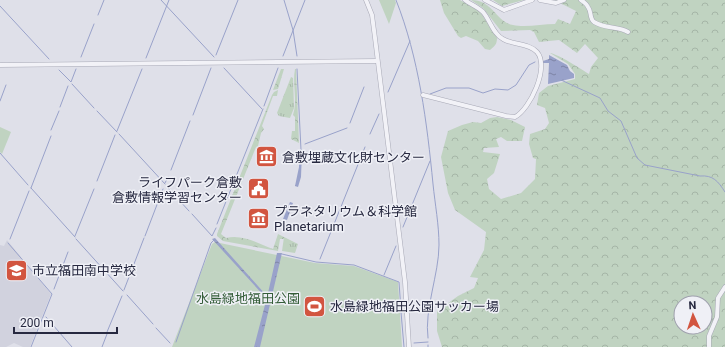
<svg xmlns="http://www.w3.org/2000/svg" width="725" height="347" font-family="Roboto,'Noto Sans JP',sans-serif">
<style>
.built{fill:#d1d2de}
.grass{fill:url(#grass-tufts)}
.forest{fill:url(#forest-crowns);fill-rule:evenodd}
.park{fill:#c0d3c1}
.water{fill:url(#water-ripples)}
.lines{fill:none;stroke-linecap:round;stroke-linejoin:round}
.stream{stroke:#99a2ca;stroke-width:1}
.tertiary-casing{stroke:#a8a9b6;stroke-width:5}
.tertiary{stroke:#f2f2f7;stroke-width:4}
.labels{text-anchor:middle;stroke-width:3;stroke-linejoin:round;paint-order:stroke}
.poi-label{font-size:13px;fill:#272940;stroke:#eff0f6;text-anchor:start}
.park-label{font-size:13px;fill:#345d38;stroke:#eff0f6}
</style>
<defs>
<pattern id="grass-tufts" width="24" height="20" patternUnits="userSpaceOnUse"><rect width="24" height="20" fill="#c0d3c1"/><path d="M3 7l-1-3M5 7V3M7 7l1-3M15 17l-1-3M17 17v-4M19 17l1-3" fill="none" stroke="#a5b5a7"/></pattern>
<pattern id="forest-crowns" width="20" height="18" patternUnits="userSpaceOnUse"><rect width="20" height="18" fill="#c0d3c1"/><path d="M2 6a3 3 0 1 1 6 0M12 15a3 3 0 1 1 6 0" fill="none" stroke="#a5b5a7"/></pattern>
<pattern id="water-ripples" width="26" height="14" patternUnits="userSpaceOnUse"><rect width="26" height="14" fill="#99a2ca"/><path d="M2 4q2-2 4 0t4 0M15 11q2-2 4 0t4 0" fill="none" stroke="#7d84a5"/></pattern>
</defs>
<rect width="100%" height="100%" fill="#dfe0e9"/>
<polygon class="built" points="7,240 51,294 30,347 23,347 14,343 6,347 0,347 0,245 4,246"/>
<g class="grass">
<polygon points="291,77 293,78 294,108 290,118 279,116 277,113"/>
<polygon points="284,237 298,244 295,253 282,251"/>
</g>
<g class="forest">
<path d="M440 0H460L479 10 497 38C497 44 495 46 490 50L485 49 478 41 466 36 461 38 458 36 444 13Z"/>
<path d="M471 0C493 0 496 22 513 25 525 28 542 24 555 24L558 19 570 24 576 11 554 0H725V347H442L437 331V311L458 296 474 288 478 278 470 277 484 250 486 232 455 210 448 193 441 157 448 131 462 125 473 122 481 123 490 118 497 117 511 120 525 127 522 141H507L501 137 496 139 499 147 484 148 483 152 500 154 494 173 487 179 489 189 501 199 521 193 535 179 536 159 533 158 529 144 530 134 545 129 549 123 545 108 537 105 539 93 548 86 575 79V74L568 64 550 53C558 54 581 69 589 74L591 67 598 58 585 44 577 53 559 40 539 42 534 32 530 30 501 31 483 8ZM681 303H705V327H681Z"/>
<polygon points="493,0 524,0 502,6"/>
<polygon points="281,69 284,69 278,89 273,90"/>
<path d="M295 69H296L299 143 291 139 292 131H295V117L293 115C298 101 292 84 295 69Z"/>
<path d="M278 90 277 96H273L262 126 264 129 261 133 258 146 256 147 221 234 226 238C242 234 258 243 273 249L278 234 284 237V239H280L278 251 223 241 217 236V234L272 95 274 92Z"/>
</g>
<g class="park">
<polygon points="379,0 395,0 396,3 389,24"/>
<polygon points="0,127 11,132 2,154 0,152"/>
<polygon points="215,242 315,263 354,266 398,282 402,347 172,347 212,244"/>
</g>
<g class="water">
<polygon points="549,55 567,65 570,71 574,74 574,78 548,84 549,63 543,63 543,61 549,59"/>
<polygon points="299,150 302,151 301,177 298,187 295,186 299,167"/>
<polygon points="290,202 293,203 287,220 283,219"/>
<polygon points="215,238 266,295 268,293 277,253 282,253 260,347 254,347 266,301 266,298 212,239"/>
</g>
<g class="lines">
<g class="stream">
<polyline points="161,0 214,57"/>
<polyline points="284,0 293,30 297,56"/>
<path d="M396 0C419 58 427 123 433 184 435 204 439 225 439 245 439 274 424 310 428 338"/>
<polyline points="0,6 49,59"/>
<polyline points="98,15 104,0"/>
<polyline points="216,55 238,0"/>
<polyline points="283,56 305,0"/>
<polyline points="81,57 94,24"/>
<polyline points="146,58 169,0"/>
<polyline points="224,68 262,109"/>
<polyline points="297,69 301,150"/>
<polyline points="59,70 71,82 76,69"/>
<path d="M561 80 600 98 608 111 621 121 637 158 645 165 700 176C713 175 718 181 725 192"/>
<polyline points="72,84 94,108"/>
<polyline points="388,92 410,41"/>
<polyline points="430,94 446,88 469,88 483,93 495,89 508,90 516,85 529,65 535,62"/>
<polyline points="0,101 6,85"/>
<polyline points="264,106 278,68"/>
<polyline points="60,107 68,86"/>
<polyline points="97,111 117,132"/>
<polyline points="193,115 211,68"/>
<polyline points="350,123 364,87"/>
<polyline points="51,130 59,111"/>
<polyline points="117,131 142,69"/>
<polyline points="119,134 165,184"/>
<polyline points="370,134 379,114"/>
<polyline points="305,144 347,128"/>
<polyline points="0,153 28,185"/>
<polyline points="171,170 190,121"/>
<polyline points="97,181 115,135"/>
<polyline points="165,183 168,177"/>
<polyline points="31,188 75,237"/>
<polyline points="31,188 51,136"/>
<polyline points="168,188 189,211"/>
<polyline points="192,214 212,236 216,228"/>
<polyline points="217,224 263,109"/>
<polyline points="403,227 430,161"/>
<polyline points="75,236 94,189"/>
<polyline points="145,236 163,189"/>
<polyline points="10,239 29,191"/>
<polyline points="76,239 123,291"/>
<polyline points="8,243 52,294 31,347"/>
<polyline points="282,254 316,262 354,265 399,282 401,310"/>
<polyline points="320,259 365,147"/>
<polyline points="384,275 396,246"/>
<polyline points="54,289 68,252"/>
<polyline points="124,290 144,238"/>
<polyline points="127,295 153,324"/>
<polyline points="401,312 404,347"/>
<polyline points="46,317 72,347"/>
<polyline points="156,328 170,343"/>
<polyline points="107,332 122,296"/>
<polyline points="176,342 211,243 214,240"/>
<polyline points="414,343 428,342"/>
<polyline points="428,345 428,347"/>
<polyline points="102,347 107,334"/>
</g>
<defs>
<g id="tertiary">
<polyline points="366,0 372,15 375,38 405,282 409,347"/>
<polyline points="485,0 504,10 532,0"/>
<polyline points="540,0 556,3 564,0"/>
<path d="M581 0C584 2 587 4 588 7 592 12 589 18 594 22 605 29 618 26 628 32"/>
<polyline points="0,65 377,61"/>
<path d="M423 95 506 116 515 117C530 109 550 67 537 52 529 43 513 45 503 39 493 34 490 20 483 12 478 7 470 4 465 0"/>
<polyline points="709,347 709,336 717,317 718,298 725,287"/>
</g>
</defs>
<use href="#tertiary" class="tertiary-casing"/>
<use href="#tertiary" class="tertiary"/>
</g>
<defs>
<symbol id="museum-square" viewBox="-11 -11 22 22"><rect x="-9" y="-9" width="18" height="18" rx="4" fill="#d25540" stroke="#eff0f6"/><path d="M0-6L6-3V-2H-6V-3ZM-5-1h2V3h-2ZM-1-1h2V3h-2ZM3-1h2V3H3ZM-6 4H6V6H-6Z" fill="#fff"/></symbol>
<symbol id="civic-square" viewBox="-11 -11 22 22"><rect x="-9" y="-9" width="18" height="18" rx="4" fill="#d25540" stroke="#eff0f6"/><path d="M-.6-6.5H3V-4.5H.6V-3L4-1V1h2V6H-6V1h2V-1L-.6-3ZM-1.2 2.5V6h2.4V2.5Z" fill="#fff"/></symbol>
<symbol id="school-square" viewBox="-11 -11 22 22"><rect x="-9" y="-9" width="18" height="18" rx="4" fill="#d25540" stroke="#eff0f6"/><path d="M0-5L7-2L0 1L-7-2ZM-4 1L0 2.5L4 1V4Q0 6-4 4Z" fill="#fff"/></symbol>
<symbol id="stadium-square" viewBox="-11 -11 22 22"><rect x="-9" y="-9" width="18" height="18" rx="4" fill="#d25540" stroke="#eff0f6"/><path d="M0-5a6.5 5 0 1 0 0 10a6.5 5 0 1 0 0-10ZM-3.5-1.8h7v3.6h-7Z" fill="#fff"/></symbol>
</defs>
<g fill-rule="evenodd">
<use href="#museum-square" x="254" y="144" width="25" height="25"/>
<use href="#civic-square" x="246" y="176" width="25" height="25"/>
<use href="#museum-square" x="246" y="206" width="25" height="25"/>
<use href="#school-square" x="4" y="258" width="25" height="25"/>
<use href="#stadium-square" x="302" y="294" width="25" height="25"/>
</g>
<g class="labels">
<g class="poi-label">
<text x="282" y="162">倉敷埋蔵文化財センター</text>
<text x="242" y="187" text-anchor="end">ライフパーク倉敷<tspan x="242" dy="15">倉敷情報学習センター</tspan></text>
<text x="274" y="216">プラネタリウム＆科学館<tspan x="274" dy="15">Planetarium</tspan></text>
<text x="32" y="275">市立福田南中学校</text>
<text x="330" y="311">水島緑地福田公園サッカー場</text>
</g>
<g class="park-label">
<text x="248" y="303">水島緑地福田公園</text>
</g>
</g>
<g transform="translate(693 315) rotate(357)"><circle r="19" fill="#eff0f6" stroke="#9fa0ad"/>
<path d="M0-3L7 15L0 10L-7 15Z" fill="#d25540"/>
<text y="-6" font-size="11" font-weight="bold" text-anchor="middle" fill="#272940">N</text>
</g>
<path d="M14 327v6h103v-6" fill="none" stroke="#272940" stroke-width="2"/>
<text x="20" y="327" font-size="12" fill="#272940" stroke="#eff0f6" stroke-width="3" paint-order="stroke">200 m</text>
</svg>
